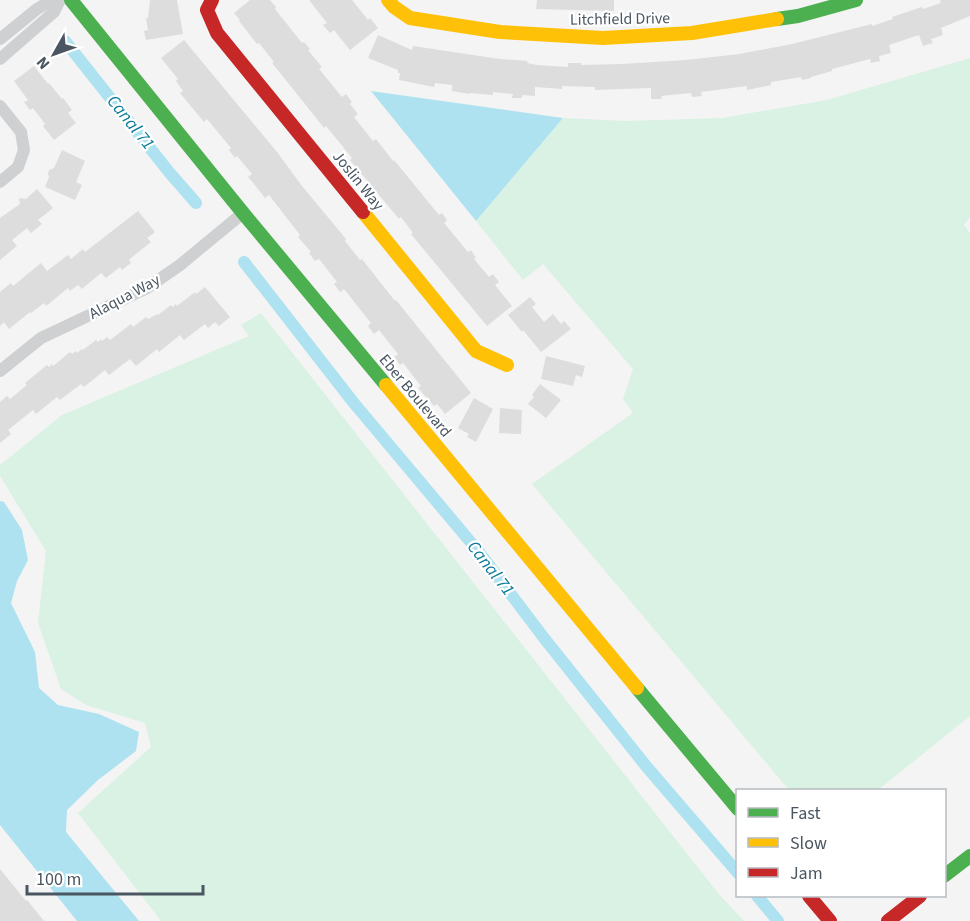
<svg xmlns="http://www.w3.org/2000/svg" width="970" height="921" font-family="'Source Sans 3',sans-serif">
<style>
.green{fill:#d9f2e3}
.water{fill:#aee2f0}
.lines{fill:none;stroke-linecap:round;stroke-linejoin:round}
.canal{stroke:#aee2f0;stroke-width:12}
.building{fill:#ddddde}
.street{stroke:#ced0d2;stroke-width:12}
.fast{stroke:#4caf50;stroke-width:14}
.slow{stroke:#ffc107;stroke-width:14}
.jam{stroke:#c62828;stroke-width:14}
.labels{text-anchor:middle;stroke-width:4.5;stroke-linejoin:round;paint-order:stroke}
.street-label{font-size:16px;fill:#4a5661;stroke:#fff}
.water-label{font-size:18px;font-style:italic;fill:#0c7c9b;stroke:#fff}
</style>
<rect width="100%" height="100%" fill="#f4f4f4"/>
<g class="green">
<polygon points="970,58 970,217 964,225 970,233 970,716 878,790 789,790 532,484 633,413 623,399 633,369 543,264 523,280 476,221 563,118 626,121 722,118 827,100"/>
<polygon points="261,313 718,893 744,921 161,921 78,813 151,747 145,723 86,705 61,689 38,623 46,551 0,476 0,465 62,415 249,336 241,325"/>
</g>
<g class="water">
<polygon points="371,91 563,118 476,221"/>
<polygon points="0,501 4,502 22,530 28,560 17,581 11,603 35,652 39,688 58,705 99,714 139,732 136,751 98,780 67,810 66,832 139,921 77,921 0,825"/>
</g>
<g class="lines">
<g class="canal">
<polyline points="65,41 169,172 196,203"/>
<polyline points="244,262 353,402 479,552 544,638 646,766 738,873"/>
<polyline points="757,896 778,921"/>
</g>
</g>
<g class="building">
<polygon points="150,0 177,0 183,34 146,40 144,31 148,30 146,18 148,18"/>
<polygon points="250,0 270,0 276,7 275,9 302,43 304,42 310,49 308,50 322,67 319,69 342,97 346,94 352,102 350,104 358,114 354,117 373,141 376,139 393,161 394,160 439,215 442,213 447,220 444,223 468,252 471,250 476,258 474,259 489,277 493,274 499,282 495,285 512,306 487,326 411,234 413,233 401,217 399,219 350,160 352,158 326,126 324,128 297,94 272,63 274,62 259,43 257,44 239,21 240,20 234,13"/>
<polygon points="309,0 352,0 368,20 370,18 378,28 350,50 334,30 330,33 323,25 327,23"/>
<polygon points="537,0 614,0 614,11 536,9"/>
<polygon points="940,0 970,0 970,16 941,28 943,35 931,39 933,43 923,46 919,35 889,45 891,53 879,56 880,61 871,63 870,59 832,69 832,71 811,77 811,78 802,80 801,77 771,82 771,85 747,90 747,86 701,92 702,96 692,97 691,93 661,96 662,99 651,99 651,88 595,90 595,87 562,86 562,89 535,87 535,96 522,95 522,98 512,98 513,94 493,92 493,95 469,93 469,94 452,91 452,85 435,83 434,87 399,80 400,73 398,73 398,70 368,58 378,35 412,50 413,46 500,59 528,61 527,63 537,65 568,67 568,63 581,63 581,65 622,64 686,60 739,54 792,44 872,24 872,26 893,19 892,17 922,7 923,9 941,3"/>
<polygon points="184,40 277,152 302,186 346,239 345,241 360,260 362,259 395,301 396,300 471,393 445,414 437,404 434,406 418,388 421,386 403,363 400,365 394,357 398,354 379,330 374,334 368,326 371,323 363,313 344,289 340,292 334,284 337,282 319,259 315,261 309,253 311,252 298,237 300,235 269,195 265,198 254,184 248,177 252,174 237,156 235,158 229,150 231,148 207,119 204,122 180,93 183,91 176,81 178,79 161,58"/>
<polygon points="34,66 48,84 49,83 62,99 63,98 72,110 68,113 76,123 54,140 43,126 45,124 33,108 30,110 24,102 28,100 14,81"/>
<polygon points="62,150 85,161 76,182 82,185 75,200 45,187 49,177 48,174 49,170 54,168"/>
<polygon points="37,189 53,208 38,220 42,224 31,233 27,228 12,240 17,246 0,260 0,218 20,204 19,198 26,199"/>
<polygon points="138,211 155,232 147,238 151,242 131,258 129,260 131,263 122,270 120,267 106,278 101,273 82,289 78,285 70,291 68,288 46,306 44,303 31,313 30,312 9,329 4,322 0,326 0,292 11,283 13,286 41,263 47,271 68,255 71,259 83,249 85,252"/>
<polygon points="205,287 230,317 219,326 215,322 208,328 205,324 184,340 180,335 159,352 157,349 136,366 130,359 109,375 105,370 84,387 81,384 60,400 57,397 36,414 33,410 8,430 11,434 0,443 0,402 7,396 10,399 27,385 25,383 47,365 49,367 52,364 53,366 70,352 72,354 76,351 77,353 82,349 83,350 96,340 98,342 101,339 102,341 107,337 110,340 131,324 133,327 146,317 148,319 157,314 158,315 171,305 173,307 176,304 177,306 195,292 196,294"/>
<polygon points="530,297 536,304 532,307 544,322 553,314 561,324 564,321 571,329 541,352 523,330 522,332 508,315"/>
<polygon points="546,356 585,366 582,377 576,375 573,386 541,379"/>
<polygon points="540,384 561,400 546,418 528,404 534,397 532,395"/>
<polygon points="474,398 493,409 476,442 467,437 469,434 458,428"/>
<polygon points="500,408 522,410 521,434 499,433"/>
<polygon points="0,869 26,901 27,900 44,921 0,921"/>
</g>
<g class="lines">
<g class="street">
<polyline points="0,39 37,9 52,0"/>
<polyline points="0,59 54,12 60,0"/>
<polyline points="0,106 21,132 24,150 18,167 0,182"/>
<polyline points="0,371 41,338 147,288 180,265 243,213"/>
</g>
<g class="fast">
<polyline points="71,0 243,213 386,385"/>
<polyline points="777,19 798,16 856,0"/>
<polyline points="637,688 738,809"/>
<polyline points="944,876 970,856"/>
</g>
<g class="slow">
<polyline points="388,0 394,7 410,18 500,32 603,38 692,33 777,19"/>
<polyline points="363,212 476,351 507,365"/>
<polyline points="386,385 637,688"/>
</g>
<g class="jam">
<polyline points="212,0 207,10 217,33 363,212"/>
<polyline points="809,896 830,921"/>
<polyline points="888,921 920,896"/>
</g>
</g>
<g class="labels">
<g class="street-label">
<text transform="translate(620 18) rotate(-1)" y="6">Litchfield Drive</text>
<text transform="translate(359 180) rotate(51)" y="6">Joslin Way</text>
<text transform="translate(124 296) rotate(-28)" y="6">Alaqua Way</text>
<text transform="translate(416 395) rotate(50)" y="6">Eber Boulevard</text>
</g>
<g class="water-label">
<text transform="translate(131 122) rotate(51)" y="6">Canal 71</text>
<text transform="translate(491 568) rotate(52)" y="6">Canal 71</text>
</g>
</g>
<rect x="736" y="789" width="210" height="108" fill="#ffffff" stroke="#b7bbc0" stroke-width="1.5"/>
<rect x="748" y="808" width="30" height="9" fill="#4caf50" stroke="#b7bbc0" stroke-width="1.5"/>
<text x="790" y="819" font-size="18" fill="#4a5661">Fast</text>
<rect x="748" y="838" width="30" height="9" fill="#ffc107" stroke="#b7bbc0" stroke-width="1.5"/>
<text x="790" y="849" font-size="18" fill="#4a5661">Slow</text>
<rect x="748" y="868" width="30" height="9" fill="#c62828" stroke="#b7bbc0" stroke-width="1.5"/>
<text x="790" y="879" font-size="18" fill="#4a5661">Jam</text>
<g transform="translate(54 54) rotate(230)" stroke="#ffffff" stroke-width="4.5" paint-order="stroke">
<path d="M0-4.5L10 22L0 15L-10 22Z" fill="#4a5661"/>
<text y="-9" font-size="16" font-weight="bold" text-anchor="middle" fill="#4a5661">N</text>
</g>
<path d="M27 885v9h176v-9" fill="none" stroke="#4a5661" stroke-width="3"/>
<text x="36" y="885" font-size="18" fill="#4a5661" stroke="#ffffff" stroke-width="4.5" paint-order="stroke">100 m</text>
</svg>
